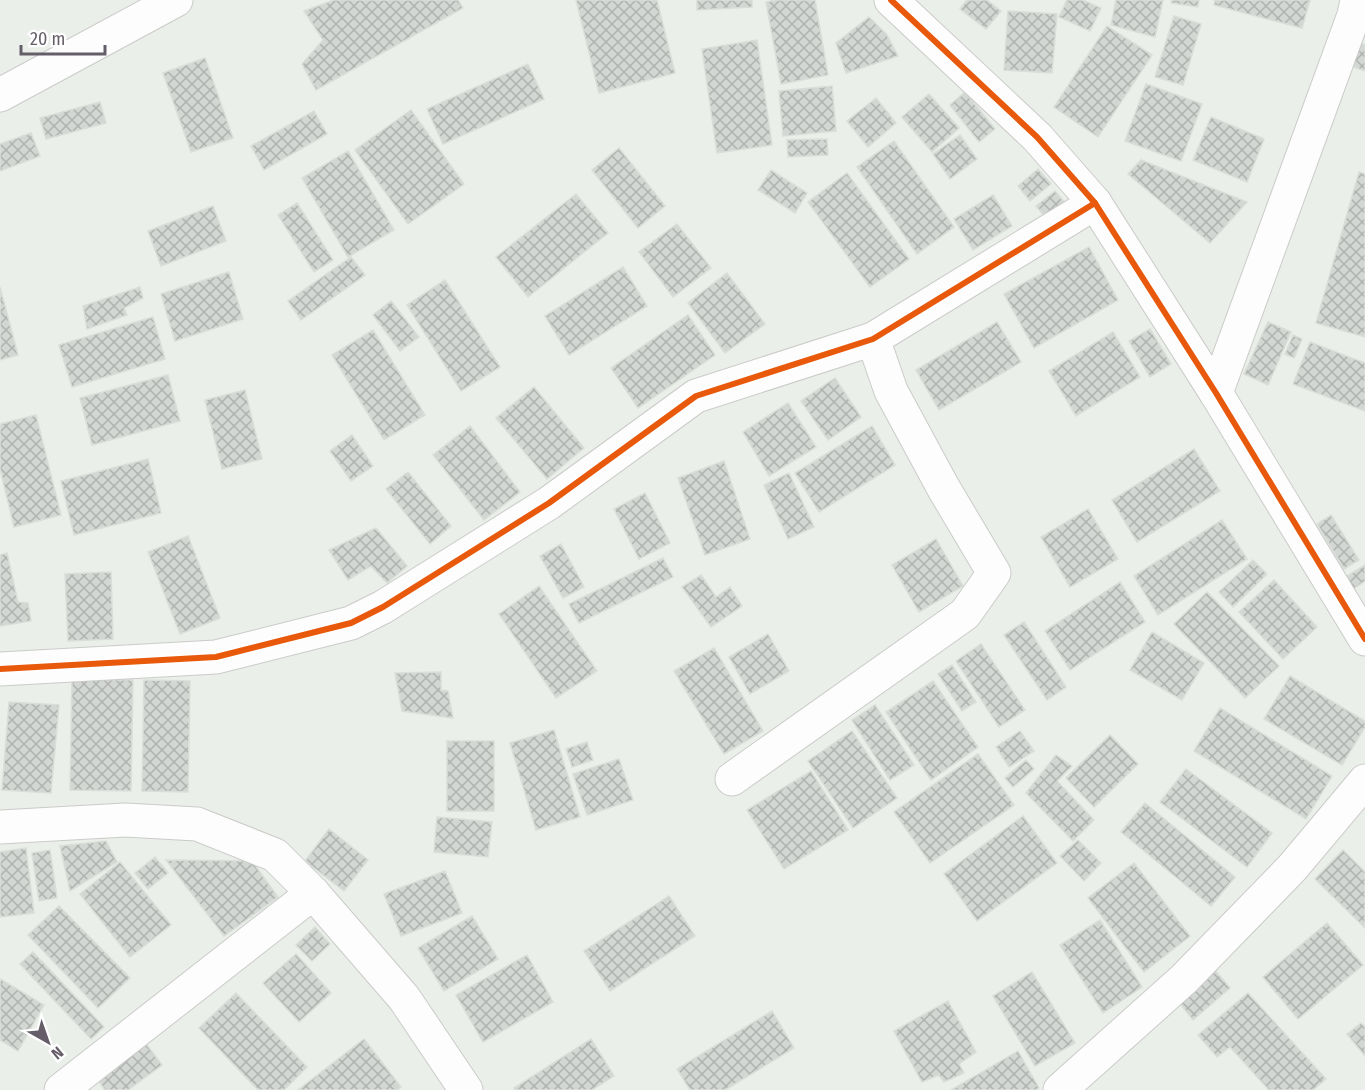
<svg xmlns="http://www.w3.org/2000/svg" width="1365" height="1090" font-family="'Fira Sans Condensed',sans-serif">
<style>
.building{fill:url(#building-cross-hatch);stroke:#daded8;stroke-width:1.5}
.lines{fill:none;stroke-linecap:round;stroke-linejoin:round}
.minor-casing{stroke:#cbcbca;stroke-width:35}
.minor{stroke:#fcfdfc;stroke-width:33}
.cycleway-casing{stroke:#fff;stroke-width:10}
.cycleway{stroke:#e8590c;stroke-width:6}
</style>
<defs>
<pattern id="building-cross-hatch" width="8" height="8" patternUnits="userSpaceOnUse" patternTransform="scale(1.5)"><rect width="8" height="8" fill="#d3d7d3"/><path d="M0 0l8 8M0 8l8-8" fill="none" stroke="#afb2af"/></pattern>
</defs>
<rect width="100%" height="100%" fill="#eaefe9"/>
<g class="building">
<polygon points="334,0 458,0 463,8 316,90 302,64 323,40 304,11"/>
<polygon points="576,0 657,0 675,73 599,93"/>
<polygon points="697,0 752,0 752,7 697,10"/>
<polygon points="775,0 815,0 828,75 781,84 766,2"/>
<polygon points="967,0 987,0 1001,11 986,29 960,9"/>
<polygon points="1067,0 1083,0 1101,8 1090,31 1059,17"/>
<polygon points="1116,0 1163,0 1155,37 1111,25"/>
<polygon points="1172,0 1199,0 1198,7 1171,3"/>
<polygon points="1215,0 1310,0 1302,28 1214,5"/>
<polygon points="1008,11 1057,14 1052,73 1004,70"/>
<polygon points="1174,16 1201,24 1183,85 1155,77"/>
<polygon points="869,17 887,35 898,56 846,73 836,43"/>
<polygon points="1107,26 1152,55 1098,137 1054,107"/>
<polygon points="757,40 772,145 717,153 702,49"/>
<polygon points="1358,42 1365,45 1365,71 1351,66"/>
<polygon points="205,58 233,138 191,152 163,73"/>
<polygon points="528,64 544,99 443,144 427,109"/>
<polygon points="1146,84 1202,104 1181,161 1125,141"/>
<polygon points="832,86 836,131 783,136 779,91"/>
<polygon points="965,92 995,129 979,142 950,105"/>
<polygon points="929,94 959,128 932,152 902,117"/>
<polygon points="876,98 896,123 868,147 847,121"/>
<polygon points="100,102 106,123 46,139 40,118"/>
<polygon points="411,110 464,184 408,224 355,150"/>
<polygon points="314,111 327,134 264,170 251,146"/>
<polygon points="1211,117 1264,139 1247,182 1193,160"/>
<polygon points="31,133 40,156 0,171 0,144"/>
<polygon points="960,135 977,159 950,179 933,154"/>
<polygon points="827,139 828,155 788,157 787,140"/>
<polygon points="894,141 954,227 917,254 857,167"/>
<polygon points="619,148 665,206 638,228 592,170"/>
<polygon points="348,151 394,230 348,257 302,178"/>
<polygon points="1141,160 1247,202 1210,243 1128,174"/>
<polygon points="1038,169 1051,184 1030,201 1018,186"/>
<polygon points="771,170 807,193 795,213 758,190"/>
<polygon points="1359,172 1365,174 1365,337 1316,323"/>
<polygon points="847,173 909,259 870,287 808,202"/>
<polygon points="1055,191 1065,203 1046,218 1036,206"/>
<polygon points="576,194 608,233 528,297 496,257"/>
<polygon points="993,195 1012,226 973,250 954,219"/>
<polygon points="297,203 333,260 314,272 278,215"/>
<polygon points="213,206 226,241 161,266 148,231"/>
<polygon points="677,224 711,268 673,297 639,252"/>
<polygon points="1089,247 1118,300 1034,348 1004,294"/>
<polygon points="351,257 365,275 301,320 288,301"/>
<polygon points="623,267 647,306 569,355 545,316"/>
<polygon points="229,272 243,319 175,341 161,294"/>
<polygon points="727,273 765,324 725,353 688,303"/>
<polygon points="445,280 500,367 461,391 407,305"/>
<polygon points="0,287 18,355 0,360"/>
<polygon points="140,287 143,298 124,308 127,315 87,329 83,306"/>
<polygon points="391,301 419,337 400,351 373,315"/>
<polygon points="688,315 715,355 638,408 611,368"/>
<polygon points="153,317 165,359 72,387 59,345"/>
<polygon points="997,322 1021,362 939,410 916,370"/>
<polygon points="1268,322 1291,332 1268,385 1244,374"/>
<polygon points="1150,329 1171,364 1150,377 1129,341"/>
<polygon points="373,330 425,415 384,440 332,355"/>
<polygon points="1113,332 1140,377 1076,416 1049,371"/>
<polygon points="1293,335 1302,339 1294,358 1285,354"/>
<polygon points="1310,342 1365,363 1365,411 1293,384"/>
<polygon points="168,375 180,421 92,445 80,398"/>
<polygon points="835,378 861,417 828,440 801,401"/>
<polygon points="534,387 584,448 547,479 496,418"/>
<polygon points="245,390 262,459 222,469 205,400"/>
<polygon points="788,403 816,447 769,476 743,432"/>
<polygon points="36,415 61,515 14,527 0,469 0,424"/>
<polygon points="470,426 520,492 484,520 433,455"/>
<polygon points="872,426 895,465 819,512 795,473"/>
<polygon points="352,435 373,466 351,481 330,451"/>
<polygon points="1194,449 1220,491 1137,542 1112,500"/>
<polygon points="148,459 161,513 74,535 61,481"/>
<polygon points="724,461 750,539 705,555 678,478"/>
<polygon points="408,472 451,526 430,544 386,489"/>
<polygon points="789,473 814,527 788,539 764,485"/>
<polygon points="645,493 670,543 639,559 614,509"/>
<polygon points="1088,509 1118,559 1070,587 1041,537"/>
<polygon points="1331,515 1359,560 1344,569 1317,524"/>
<polygon points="1222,520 1247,559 1158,615 1134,576"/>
<polygon points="376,528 407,566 387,583 371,566 348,580 329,550"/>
<polygon points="188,536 220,618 180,634 148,552"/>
<polygon points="936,539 963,586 919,612 892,565"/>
<polygon points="561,544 584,587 563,598 540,556"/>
<polygon points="7,553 18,602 28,603 31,621 0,626 0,555"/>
<polygon points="663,558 673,577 579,623 569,604"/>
<polygon points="1253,560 1267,574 1233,607 1219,592"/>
<polygon points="1365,565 1365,581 1352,590 1344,578"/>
<polygon points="111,572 113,639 68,641 65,574"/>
<polygon points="701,575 716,597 730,587 742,606 711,627 682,587"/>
<polygon points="1274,580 1317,627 1283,659 1239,612"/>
<polygon points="1120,582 1145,622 1070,670 1045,631"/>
<polygon points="539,586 597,671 556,698 499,614"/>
<polygon points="1207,592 1279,666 1245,698 1174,624"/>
<polygon points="1024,622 1066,687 1047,700 1004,635"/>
<polygon points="1152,632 1204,663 1182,700 1130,670"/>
<polygon points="768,634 789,671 750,694 729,657"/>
<polygon points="981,644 1025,710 999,727 956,661"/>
<polygon points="714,648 763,731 724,754 674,671"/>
<polygon points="952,665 976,702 962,711 938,674"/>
<polygon points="441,672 441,690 448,691 453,718 402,711 395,673"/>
<polygon points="1290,676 1365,721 1365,727 1342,765 1264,719"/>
<polygon points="72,679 133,680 131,791 70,790"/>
<polygon points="144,680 190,681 188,792 142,791"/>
<polygon points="933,681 978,747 931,780 886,712"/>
<polygon points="9,702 59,705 51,793 2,790"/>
<polygon points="875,705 914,765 890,780 852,720"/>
<polygon points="1220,708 1332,776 1306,819 1194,751"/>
<polygon points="554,730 580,817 536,830 510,743"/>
<polygon points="852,731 897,798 853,828 808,761"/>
<polygon points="1020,731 1034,751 1009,767 996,747"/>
<polygon points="1110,735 1138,764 1094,807 1066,778"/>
<rect x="447" y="741" width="47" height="70"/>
<polygon points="587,742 593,760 572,767 566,749"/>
<polygon points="978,754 1014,805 930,863 894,812"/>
<polygon points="1056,755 1072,766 1057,781 1094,820 1073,841 1026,793"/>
<polygon points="619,759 633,800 587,815 573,774"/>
<polygon points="1026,760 1034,769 1013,787 1005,778"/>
<polygon points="1186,769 1272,833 1247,867 1160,802"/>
<polygon points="811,771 848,830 784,869 747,810"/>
<polygon points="1145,803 1235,877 1211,906 1121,832"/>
<polygon points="1023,816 1057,863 977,921 944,874"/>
<polygon points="437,817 492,822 488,857 434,852"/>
<polygon points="329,829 368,860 344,891 305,861"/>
<polygon points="1078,840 1101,863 1084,881 1060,856"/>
<polygon points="106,841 117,862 70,891 60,846"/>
<polygon points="26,848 34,913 0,917 0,852"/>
<polygon points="50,850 57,898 39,901 32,853"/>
<polygon points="1343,850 1365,872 1365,928 1315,879"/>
<polygon points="155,857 168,873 148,889 135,873"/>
<polygon points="166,860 252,861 278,897 224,936"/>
<polygon points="120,862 171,925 130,957 80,894"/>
<polygon points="1134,863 1190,936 1144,972 1088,898"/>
<polygon points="445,871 462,913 401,936 384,894"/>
<polygon points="669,896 695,936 610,991 584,951"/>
<polygon points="59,906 130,978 98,1008 28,935"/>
<polygon points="472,916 498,959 444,991 418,948"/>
<polygon points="1100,920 1142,987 1103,1013 1060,945"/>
<polygon points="1327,923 1363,965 1298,1019 1263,977"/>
<polygon points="315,927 330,944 312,961 296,945"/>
<polygon points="33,952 104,1027 91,1039 20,964"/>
<polygon points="296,954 331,993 299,1022 263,983"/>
<polygon points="527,955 553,1002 483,1042 456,995"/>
<polygon points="1214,969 1230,988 1193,1020 1178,1001"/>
<polygon points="1032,972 1075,1043 1035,1066 993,996"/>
<polygon points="0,979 44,1005 18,1051 0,1040"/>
<polygon points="236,993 307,1067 284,1090 258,1090 199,1028"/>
<polygon points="1248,993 1326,1079 1313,1090 1269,1090 1230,1047 1217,1057 1198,1035"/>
<polygon points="948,1001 976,1052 959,1064 964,1073 944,1082 939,1075 922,1082 894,1031"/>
<polygon points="772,1011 794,1048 725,1090 690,1090 677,1069"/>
<polygon points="1361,1023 1365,1027 1365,1056 1347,1034"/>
<polygon points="364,1039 401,1087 397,1090 298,1090"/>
<polygon points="591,1039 614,1076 592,1090 515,1090 514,1088"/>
<polygon points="144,1041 162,1065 128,1090 105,1090 95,1076"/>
<polygon points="1018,1051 1039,1088 1036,1090 951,1090"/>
</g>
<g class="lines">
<defs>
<g id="minor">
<polyline points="891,0 1037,137 1095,203 1216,393 1365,639"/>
<polyline points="0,95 176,0"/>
<polyline points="1216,393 1354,15 1357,0"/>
<polyline points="0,669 216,657 351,623 383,607 549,503 696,396 873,339 1095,203"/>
<polyline points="732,779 965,614 994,573 944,489 891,391 873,339"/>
<polyline points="0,827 125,820 197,824 275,855 313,893 404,998 466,1090"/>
<polyline points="61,1090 313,893"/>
<polyline points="1060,1090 1184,979 1292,868 1365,781"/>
</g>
</defs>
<use href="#minor" class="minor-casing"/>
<use href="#minor" class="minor"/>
<defs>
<g id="cycleway">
<polyline points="891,0 1037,137 1095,203 1216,393 1365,639"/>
<polyline points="0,669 216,657 351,623 383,607 549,503 696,396 873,339 1095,203"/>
</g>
</defs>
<use href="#cycleway" class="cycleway-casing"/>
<use href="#cycleway" class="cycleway"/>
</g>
<g transform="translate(48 1042) rotate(140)" stroke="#ffffff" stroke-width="4.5" paint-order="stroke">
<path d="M0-4.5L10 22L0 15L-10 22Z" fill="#655e68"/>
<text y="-9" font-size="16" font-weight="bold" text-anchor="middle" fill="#655e68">N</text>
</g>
<path d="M21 45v9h84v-9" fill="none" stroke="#655e68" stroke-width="3"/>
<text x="30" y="45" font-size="18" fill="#655e68" stroke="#ffffff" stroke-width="4.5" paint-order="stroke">20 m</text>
</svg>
